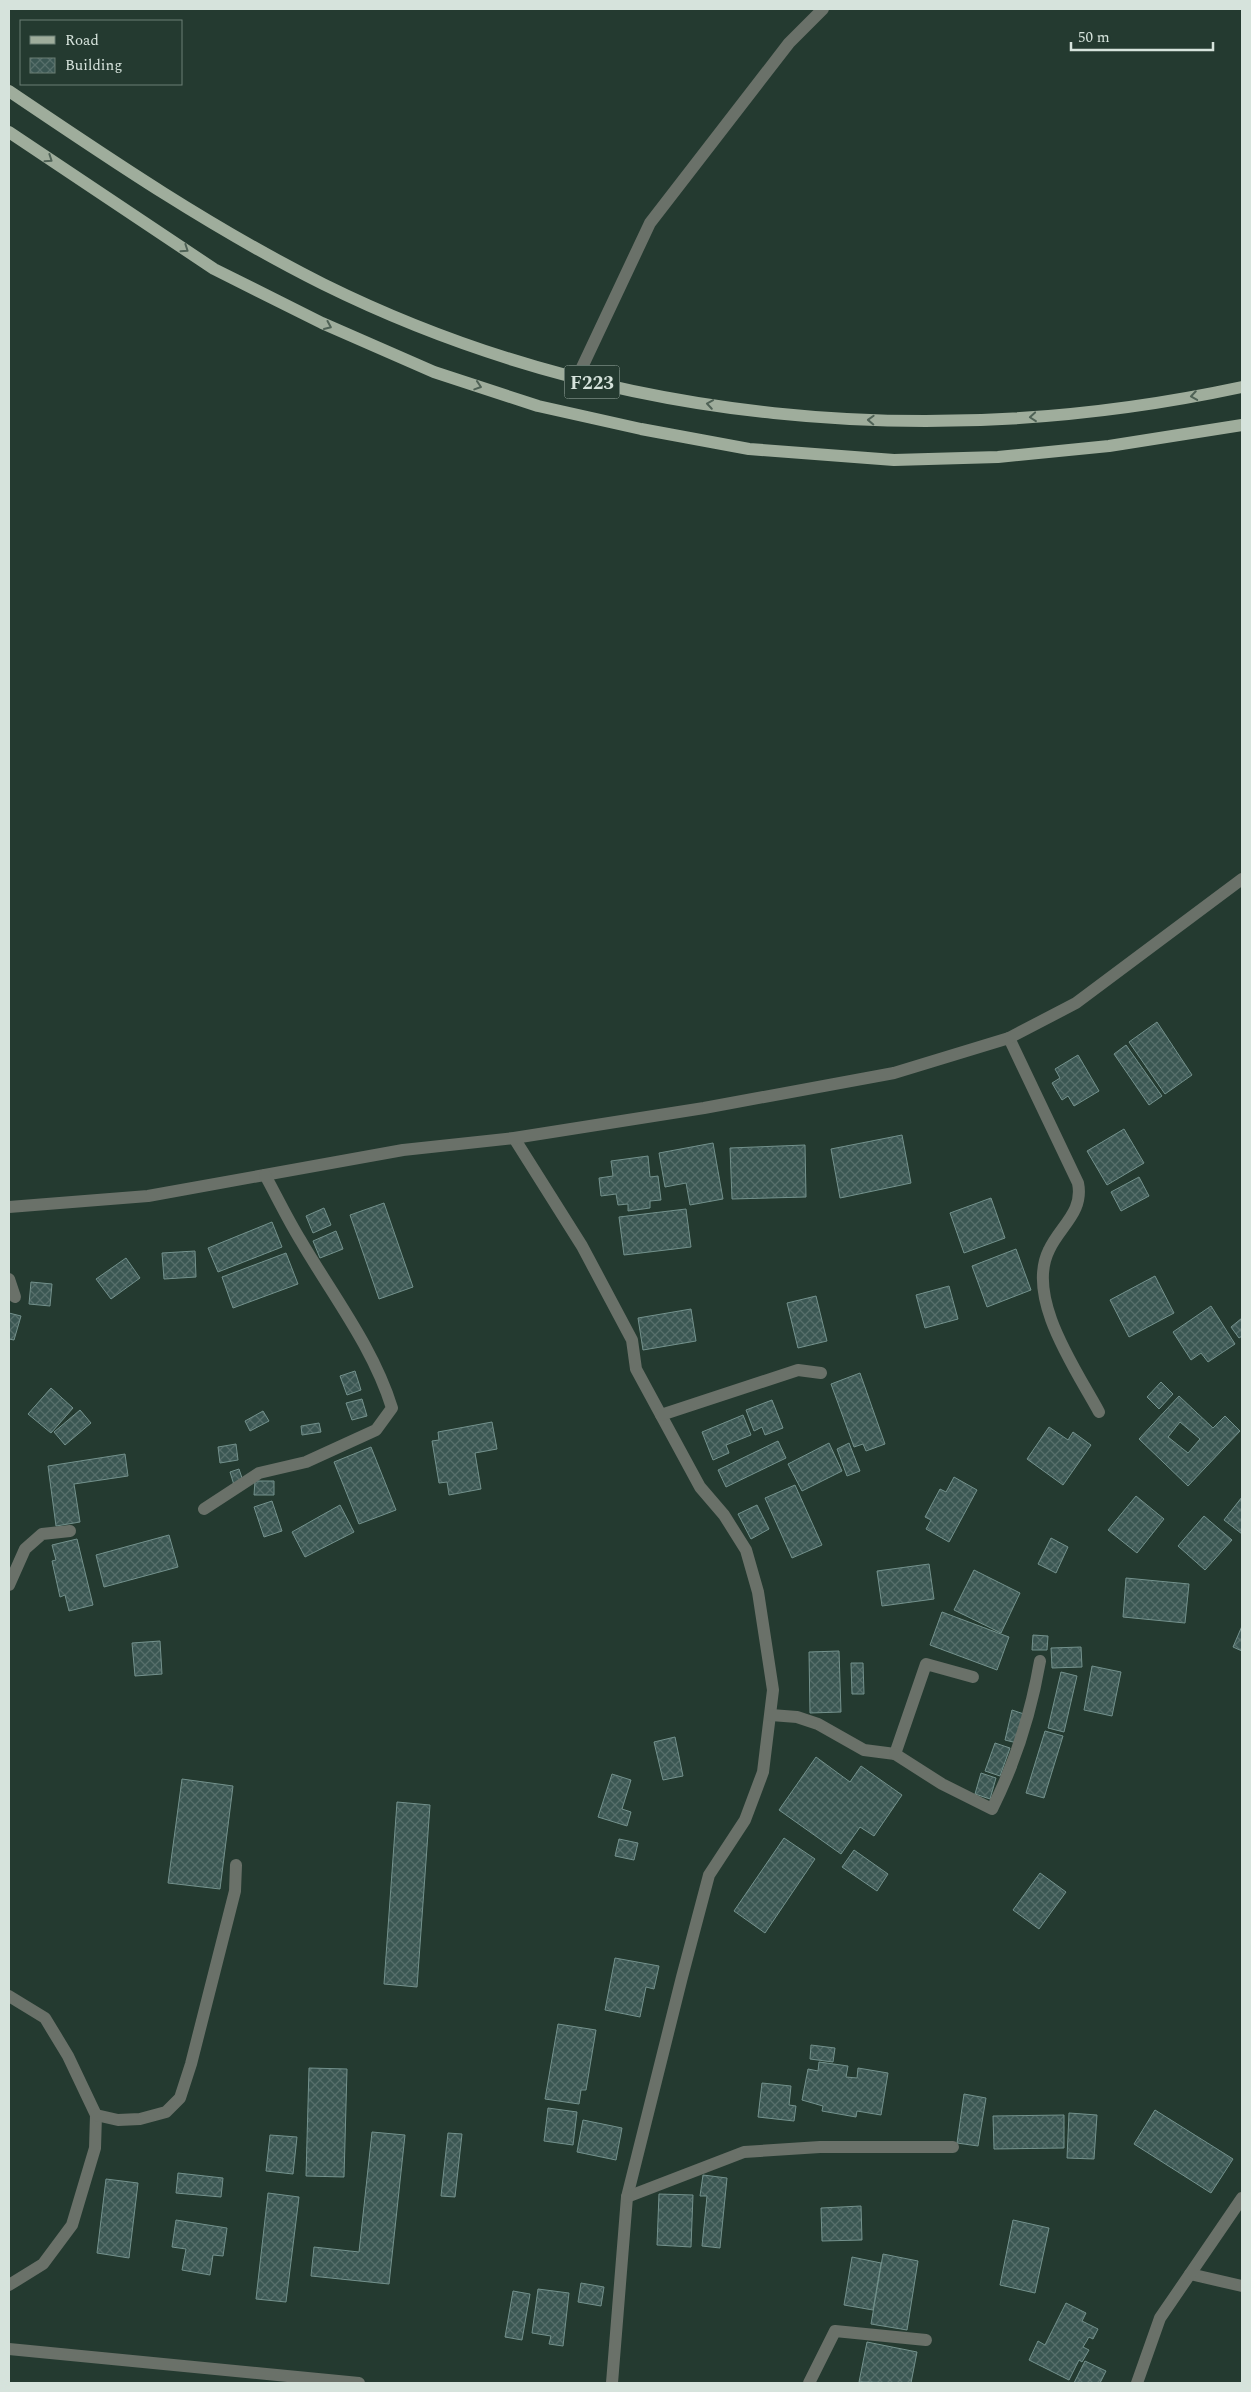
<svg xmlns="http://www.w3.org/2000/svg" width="1251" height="2392" font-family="Spectral,serif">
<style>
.building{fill:url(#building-cross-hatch);stroke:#73918c;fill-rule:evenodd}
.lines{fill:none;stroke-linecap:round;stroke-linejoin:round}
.minor{stroke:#6a7169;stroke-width:12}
.major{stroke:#9fad9c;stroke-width:12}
.oneway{stroke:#4f6256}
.labels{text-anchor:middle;stroke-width:5;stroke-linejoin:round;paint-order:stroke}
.shield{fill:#243a30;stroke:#a1b0a8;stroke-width:1}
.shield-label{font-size:19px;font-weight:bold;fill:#d6e3dc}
</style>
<defs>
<pattern id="building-cross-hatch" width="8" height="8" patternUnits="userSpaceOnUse" patternTransform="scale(1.25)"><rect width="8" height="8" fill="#3b5753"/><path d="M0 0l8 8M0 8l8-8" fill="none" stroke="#576f6b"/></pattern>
</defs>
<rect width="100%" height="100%" fill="#243a30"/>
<g class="building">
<polygon points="1157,1022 1192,1075 1165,1094 1129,1042"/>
<polygon points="1126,1045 1162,1096 1149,1105 1114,1054"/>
<polygon points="1078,1055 1099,1091 1074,1106 1068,1096 1062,1100 1052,1083 1060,1078 1055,1069"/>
<polygon points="1124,1129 1144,1163 1107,1185 1087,1151"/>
<polygon points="902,1135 911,1183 840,1198 831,1149"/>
<polygon points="713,1143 723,1199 690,1205 686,1183 665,1187 659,1153"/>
<polygon points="805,1145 806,1197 732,1199 730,1148"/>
<polygon points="648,1156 650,1177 658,1176 661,1200 650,1201 650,1208 628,1211 628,1204 618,1205 616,1194 601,1196 599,1178 613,1176 611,1161"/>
<polygon points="1139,1177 1149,1196 1121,1211 1111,1192"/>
<polygon points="991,1198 1005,1238 964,1253 950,1213"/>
<polygon points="384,1203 413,1287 379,1299 350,1215"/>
<polygon points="324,1208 331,1225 313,1233 306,1216"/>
<polygon points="686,1209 691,1247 624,1255 619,1217"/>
<polygon points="272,1222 282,1247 218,1272 208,1248"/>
<polygon points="336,1231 343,1249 320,1258 313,1241"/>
<polygon points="1016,1249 1031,1290 987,1307 972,1266"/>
<polygon points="195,1251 196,1277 164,1279 162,1253"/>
<polygon points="286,1253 298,1284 233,1308 222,1277"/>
<polygon points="126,1258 140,1278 111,1299 96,1279"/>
<polygon points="1155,1276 1174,1313 1129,1337 1110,1300"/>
<polygon points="31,1282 52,1284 50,1306 29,1304"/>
<polygon points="949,1286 958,1319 925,1328 916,1295"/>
<polygon points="816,1296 827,1341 798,1348 787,1303"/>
<polygon points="1211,1306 1235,1344 1208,1362 1201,1353 1191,1360 1173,1332"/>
<polygon points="691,1309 696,1341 643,1350 638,1318"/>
<polygon points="9,1313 21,1316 14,1340 9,1339"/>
<polygon points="1242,1318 1242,1336 1239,1338 1231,1327"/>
<polygon points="355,1371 361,1390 347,1395 340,1376"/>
<polygon points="860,1373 885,1444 866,1451 863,1444 854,1447 831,1384"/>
<polygon points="1161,1382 1173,1394 1159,1409 1147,1397"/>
<polygon points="51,1388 73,1408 51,1433 28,1414"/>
<path d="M1179 1396 1213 1428 1225 1416 1240 1431 1188 1486 1139 1439ZM1180 1422 1200 1439 1188 1453 1168 1437Z"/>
<polygon points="362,1399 367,1416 352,1420 346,1403"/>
<polygon points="772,1400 783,1428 765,1435 762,1427 754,1431 746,1410"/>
<polygon points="80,1410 91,1423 65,1445 54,1432"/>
<polygon points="263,1411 269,1421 250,1431 245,1421"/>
<polygon points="743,1415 751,1435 726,1445 729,1453 713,1460 702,1432"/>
<polygon points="492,1422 497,1449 475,1453 481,1489 449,1495 447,1482 439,1483 432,1441 439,1440 438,1432"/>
<polygon points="319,1423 321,1432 302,1435 301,1426"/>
<polygon points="1049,1427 1068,1440 1073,1432 1091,1445 1063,1485 1027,1459"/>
<polygon points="778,1441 786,1458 726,1487 718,1470"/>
<polygon points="829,1443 842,1471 802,1491 788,1464"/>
<polygon points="849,1443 860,1471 847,1476 837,1449"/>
<polygon points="236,1444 238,1460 220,1463 218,1447"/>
<polygon points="371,1447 396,1510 359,1524 334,1462"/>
<polygon points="125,1454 128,1476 74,1484 80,1522 56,1526 48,1466"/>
<polygon points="239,1469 243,1481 234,1485 230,1472"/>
<polygon points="954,1477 977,1490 949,1542 926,1529 931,1520 925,1517 940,1489 946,1492"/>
<polygon points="255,1481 274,1481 274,1495 254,1495"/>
<polygon points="795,1485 822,1545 792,1558 765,1498"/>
<polygon points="1136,1496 1164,1519 1137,1553 1108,1530"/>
<polygon points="1242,1497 1242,1534 1224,1520"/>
<polygon points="272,1501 282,1531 264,1537 254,1507"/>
<polygon points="340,1505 354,1532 305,1557 292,1532"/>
<polygon points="757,1505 769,1529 751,1539 738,1514"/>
<polygon points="1204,1516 1232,1540 1205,1570 1178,1546"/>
<polygon points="169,1535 178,1567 104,1587 96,1555"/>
<polygon points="1051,1538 1068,1547 1056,1573 1038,1564"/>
<polygon points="77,1539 93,1605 69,1611 65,1595 60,1597 52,1561 56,1560 52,1545"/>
<polygon points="929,1564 934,1599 882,1606 877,1571"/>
<polygon points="974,1570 1020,1593 1001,1633 954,1610"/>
<polygon points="1126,1578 1189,1584 1185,1623 1123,1617"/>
<polygon points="942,1612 1009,1637 997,1670 930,1645"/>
<polygon points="1242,1626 1242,1651 1233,1647"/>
<polygon points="1033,1635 1048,1636 1047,1650 1032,1650"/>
<polygon points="160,1641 162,1674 135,1676 132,1643"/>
<polygon points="1081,1647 1082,1667 1052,1668 1051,1648"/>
<polygon points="839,1651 841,1712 810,1713 809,1652"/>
<polygon points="851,1663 863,1663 864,1694 852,1694"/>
<polygon points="1092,1666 1121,1672 1112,1716 1084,1710"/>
<polygon points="1061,1672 1077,1676 1064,1732 1048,1728"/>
<polygon points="1012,1710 1024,1714 1017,1743 1005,1740"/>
<polygon points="1045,1731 1063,1736 1044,1798 1026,1793"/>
<polygon points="675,1737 683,1776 663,1780 654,1742"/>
<polygon points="995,1743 1010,1748 1000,1776 985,1771"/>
<polygon points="816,1757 850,1782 861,1766 902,1795 874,1836 860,1827 841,1854 779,1810"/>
<polygon points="981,1773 996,1778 990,1799 975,1794"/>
<polygon points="612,1774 631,1780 622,1809 631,1812 627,1826 598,1817"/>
<polygon points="182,1779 233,1786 220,1889 168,1883"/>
<polygon points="397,1802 430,1805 417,1987 384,1984"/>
<polygon points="784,1838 815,1859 765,1933 734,1911"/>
<polygon points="619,1839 638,1843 634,1860 615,1856"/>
<polygon points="854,1850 888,1874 877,1891 842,1867"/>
<polygon points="1040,1873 1066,1892 1039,1929 1013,1910"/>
<polygon points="615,1958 659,1966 654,1989 646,1987 640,2017 605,2010"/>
<polygon points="558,2024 596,2030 586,2090 581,2090 579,2104 545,2099"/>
<polygon points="811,2045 835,2048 833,2062 810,2059"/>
<polygon points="819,2062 848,2066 846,2077 857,2078 858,2068 888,2073 881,2115 857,2111 856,2117 822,2111 823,2106 802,2100 808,2069 818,2071"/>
<polygon points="309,2068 347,2069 344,2177 306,2176"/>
<polygon points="762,2083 791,2086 789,2105 796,2106 794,2121 758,2117"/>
<polygon points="964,2094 986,2098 978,2146 957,2143"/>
<polygon points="548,2108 577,2112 573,2145 544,2141"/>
<polygon points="1155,2110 1233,2159 1211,2193 1134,2144"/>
<polygon points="1069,2113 1097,2115 1094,2159 1067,2158"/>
<polygon points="1064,2115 1064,2148 994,2149 993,2116"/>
<polygon points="583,2120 622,2128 616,2160 577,2152"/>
<polygon points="372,2132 405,2135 389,2284 311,2276 314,2247 359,2252"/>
<polygon points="448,2133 462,2134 455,2197 441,2196"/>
<polygon points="270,2135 297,2137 293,2174 266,2171"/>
<polygon points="178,2173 223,2178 221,2197 176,2193"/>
<polygon points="703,2175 727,2178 720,2248 702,2246 707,2196 700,2196"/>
<polygon points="106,2179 138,2183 129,2258 97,2253"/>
<polygon points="268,2193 299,2197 286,2302 256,2299"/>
<polygon points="659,2194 693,2195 691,2247 657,2245"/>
<polygon points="861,2206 862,2240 822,2241 821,2208"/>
<polygon points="176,2220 227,2228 223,2256 213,2255 210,2275 182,2270 186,2249 172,2247"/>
<polygon points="1013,2220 1049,2228 1035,2293 1000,2285"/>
<polygon points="883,2254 918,2261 907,2330 871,2324"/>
<polygon points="852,2257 881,2263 873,2310 844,2305"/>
<polygon points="581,2283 604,2287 601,2306 578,2302"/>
<polygon points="538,2289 569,2293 563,2346 549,2344 551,2336 532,2333"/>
<polygon points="513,2291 530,2294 522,2340 505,2337"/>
<polygon points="1066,2303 1086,2313 1082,2321 1098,2329 1093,2339 1089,2337 1083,2347 1089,2350 1082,2362 1079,2360 1069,2380 1029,2360 1038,2341 1045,2345"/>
<polygon points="867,2342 917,2352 911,2383 859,2382"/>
<polygon points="1085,2361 1106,2371 1100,2383 1074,2383"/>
</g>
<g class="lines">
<g class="minor">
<polyline points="577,378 650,223 789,43 823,9"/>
<path d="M1009 1038 1078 1183C1084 1212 1060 1226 1049 1250 1025 1298 1077 1371 1099 1412"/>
<polyline points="514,1138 582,1246 632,1340 636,1369 700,1487 724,1515 746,1550 758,1592 773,1690 763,1772 745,1820 709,1875 682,1977 627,2197 612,2383"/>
<polyline points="9,1207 148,1196 403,1150 514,1138 704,1108 894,1073 1009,1038 1076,1003 1242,879"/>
<polyline points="9,1279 15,1297"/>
<polyline points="661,1415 798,1370 821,1373"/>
<path d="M204 1509 259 1473 306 1462 376 1430 392 1408C373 1347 333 1296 301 1241 288 1220 277 1197 265 1175"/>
<polyline points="9,1585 25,1549 42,1534 70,1531"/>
<polyline points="771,1715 797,1717 818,1724 864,1750 895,1754 926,1664 973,1677"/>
<path d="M895 1754 942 1784 992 1809C1015 1763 1031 1713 1040 1661"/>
<polyline points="9,1996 45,2018 68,2056 96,2115 95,2148 72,2225 43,2264 9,2285"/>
<polyline points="96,2115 118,2120 140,2119 166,2112 180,2098 191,2064 235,1891 236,1865"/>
<polyline points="627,2197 744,2152 820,2147 953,2147"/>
<polyline points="1190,2274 1242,2286"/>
<polyline points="9,2349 359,2383"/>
<polyline points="809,2383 835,2331 926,2340"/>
<polyline points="1137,2383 1160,2318 1242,2198"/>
</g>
<g class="major">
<path d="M9 91C111 160 213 229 323 284 608 425 934 453 1242 387"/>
<polyline points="9,132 214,269 322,323 434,372 538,406 641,429 749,449 894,460 998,457 1109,446 1242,425"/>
</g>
</g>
<defs><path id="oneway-chevron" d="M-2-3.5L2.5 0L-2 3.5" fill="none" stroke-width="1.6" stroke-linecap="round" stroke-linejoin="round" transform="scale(1.25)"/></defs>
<g class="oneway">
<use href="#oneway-chevron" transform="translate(49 159) rotate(34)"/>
<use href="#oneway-chevron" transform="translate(185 249) rotate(34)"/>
<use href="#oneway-chevron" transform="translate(328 326) rotate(24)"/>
<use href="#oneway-chevron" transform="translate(478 386) rotate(18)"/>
<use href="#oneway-chevron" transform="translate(1194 396) rotate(171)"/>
<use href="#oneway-chevron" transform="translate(710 404) rotate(-171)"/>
<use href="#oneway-chevron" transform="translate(1033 417) rotate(175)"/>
<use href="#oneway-chevron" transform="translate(871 420) rotate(-178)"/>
</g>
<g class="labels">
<rect class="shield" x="564.5" y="365.5" width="55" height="33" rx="4"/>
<g class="shield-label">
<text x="592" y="389">F223</text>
</g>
</g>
<rect width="1251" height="2392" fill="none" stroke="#d6e3dc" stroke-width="20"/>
<rect x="20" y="20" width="162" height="65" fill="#243a30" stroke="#6b7e75"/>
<rect x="30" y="36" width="25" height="8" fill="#9fad9c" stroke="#6b7e75"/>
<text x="65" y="45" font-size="15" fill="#d6e3dc">Road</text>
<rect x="30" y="58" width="25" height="15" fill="url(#building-cross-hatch)" stroke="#6b7e75"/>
<text x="65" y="70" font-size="15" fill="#d6e3dc">Building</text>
<path d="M1071 42v8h142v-8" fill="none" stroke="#d6e3dc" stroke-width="2.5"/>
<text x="1078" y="42" font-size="15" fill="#d6e3dc" stroke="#243a30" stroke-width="4" paint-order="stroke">50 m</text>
</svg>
